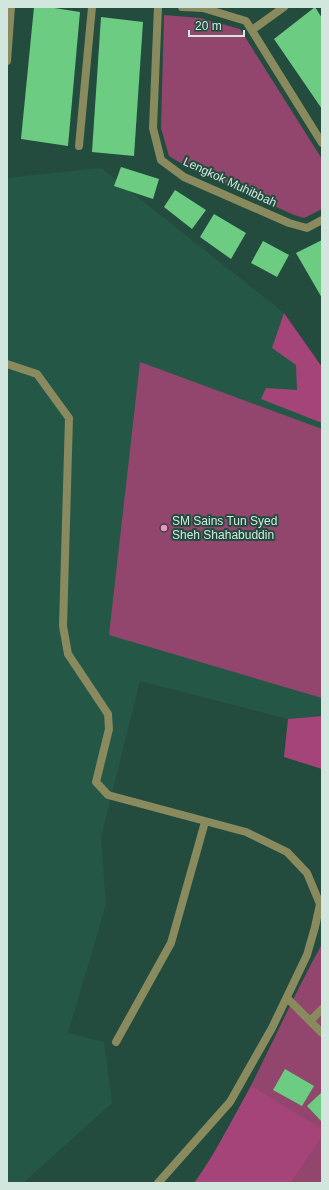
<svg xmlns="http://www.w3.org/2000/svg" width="329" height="1190" font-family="Helvetica,sans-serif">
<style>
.built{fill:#255747}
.green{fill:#92466d}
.forest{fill:#a54478}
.building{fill:#6ccc82}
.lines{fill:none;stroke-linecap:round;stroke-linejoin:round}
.service{stroke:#898a5d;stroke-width:8}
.minor{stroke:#898a5d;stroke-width:8}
.poi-dot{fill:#fb8fc5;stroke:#234c3e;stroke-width:1.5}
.labels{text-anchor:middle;stroke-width:4;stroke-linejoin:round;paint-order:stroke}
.street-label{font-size:12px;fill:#d1e7de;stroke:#234c3e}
.poi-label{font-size:12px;fill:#d1e7de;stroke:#234c3e;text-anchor:start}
</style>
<rect width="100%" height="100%" fill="#234c3e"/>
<polygon class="built" points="101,168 284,313 322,376 322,716 288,719 140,681 101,838 106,904 68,1033 104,1042 112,1103 23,1183 7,1183 7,178"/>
<g class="green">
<polygon points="164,15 200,18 240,29 322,159 322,209 304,218 294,215 189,168 169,156 161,128"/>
<polygon points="140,362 322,429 322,698 109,635"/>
<path d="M322 944V1183H194C246 1109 278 1023 322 944Z"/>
</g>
<g class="forest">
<polygon points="284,313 322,367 322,423 261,399 266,388 297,390 296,365 272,348"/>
<polygon points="322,716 322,769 284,757 288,719"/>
<polygon points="251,1086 322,1129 322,1136 291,1182 292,1183 195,1183 209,1162"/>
</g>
<g class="building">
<polygon points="34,7 48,7 80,12 68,146 21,139"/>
<polygon points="315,7 322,18 322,109 274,39"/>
<polygon points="101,17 143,22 134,156 92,152"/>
<polygon points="121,167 159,179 153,199 114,186"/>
<polygon points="175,190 206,210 192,229 164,207"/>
<polygon points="214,214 246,233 231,259 200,237"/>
<polygon points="322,240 322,298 296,253"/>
<polygon points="263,241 289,255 277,277 251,263"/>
<polygon points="285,1069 314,1086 302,1106 273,1090"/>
<polygon points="322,1092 322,1122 307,1106"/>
</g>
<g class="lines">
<g class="service">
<polyline points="252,30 284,7"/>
<polyline points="79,146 92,7"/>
<polyline points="7,364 37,374 69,418 63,626 68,654 108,714 109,729 96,782 108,795 246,832 287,852 307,873 320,904 315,927 307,955 272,1028 230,1102 158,1183"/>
<polyline points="287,998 322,1033"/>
<polyline points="310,1021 322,1009"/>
<polyline points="116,1042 171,943 205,822"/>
</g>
<g class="minor">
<polyline points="158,7 153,128 161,160 184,177 289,223 307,228 322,220"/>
<polyline points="182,7 203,8 246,21 322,143"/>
<polyline points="7,61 11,7"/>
</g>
</g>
<circle class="poi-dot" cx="164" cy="528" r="4"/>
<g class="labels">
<g class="street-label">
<text transform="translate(230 182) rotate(25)" y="4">Lengkok Muhibbah</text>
</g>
<g class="poi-label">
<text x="172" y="525">SM Sains Tun Syed<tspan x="172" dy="14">Sheh Shahabuddin</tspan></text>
</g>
</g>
<rect width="329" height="1190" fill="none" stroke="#d1e7de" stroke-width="16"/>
<path d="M189 30v6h55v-6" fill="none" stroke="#d1e7de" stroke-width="2"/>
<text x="195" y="30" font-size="12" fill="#d1e7de" stroke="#234c3e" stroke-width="3" paint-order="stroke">20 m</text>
</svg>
